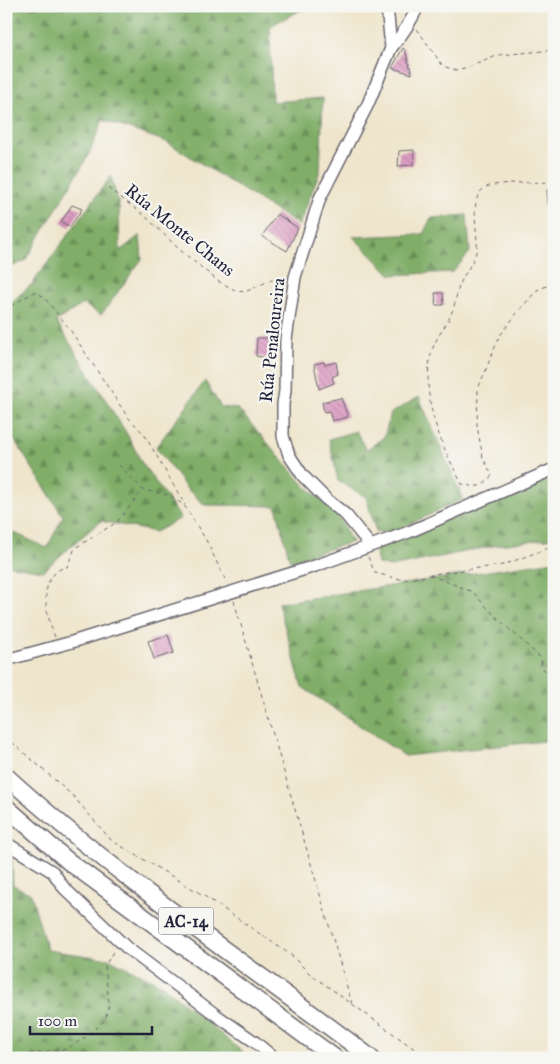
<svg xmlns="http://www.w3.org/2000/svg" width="560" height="1064" font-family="'IM FELL Great Primer',serif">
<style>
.forest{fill:url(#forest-firs);stroke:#516852}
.building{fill:url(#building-back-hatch)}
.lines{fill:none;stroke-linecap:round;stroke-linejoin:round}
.minor-casing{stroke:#6a666e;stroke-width:14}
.highway-casing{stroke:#6a666e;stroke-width:19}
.path{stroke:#6a666e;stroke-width:1;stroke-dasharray:4 4;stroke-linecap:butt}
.minor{stroke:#fff;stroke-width:11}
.highway{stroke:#fff;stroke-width:16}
.labels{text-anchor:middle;stroke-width:4.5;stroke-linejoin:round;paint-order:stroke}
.shield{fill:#f6f6f2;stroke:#626272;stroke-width:1}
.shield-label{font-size:16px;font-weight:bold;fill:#22223b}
.street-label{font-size:18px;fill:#22223b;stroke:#f6f6f2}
</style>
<defs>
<pattern id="forest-firs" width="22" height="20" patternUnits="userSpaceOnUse" patternTransform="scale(1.25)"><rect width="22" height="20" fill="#80ae68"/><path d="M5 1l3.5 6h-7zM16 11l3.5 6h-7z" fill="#688d57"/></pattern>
<pattern id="building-back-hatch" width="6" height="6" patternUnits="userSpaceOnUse" patternTransform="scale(1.25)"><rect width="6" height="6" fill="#da91bd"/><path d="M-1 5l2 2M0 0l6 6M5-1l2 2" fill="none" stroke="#b0769b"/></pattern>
</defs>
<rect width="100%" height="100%" fill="#f6f6f2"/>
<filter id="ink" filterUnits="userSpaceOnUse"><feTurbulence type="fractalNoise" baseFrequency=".02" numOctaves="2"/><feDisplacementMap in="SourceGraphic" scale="10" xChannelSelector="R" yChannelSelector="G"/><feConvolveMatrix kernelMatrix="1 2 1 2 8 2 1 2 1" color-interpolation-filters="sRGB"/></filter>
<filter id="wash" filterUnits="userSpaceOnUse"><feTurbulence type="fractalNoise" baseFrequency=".0096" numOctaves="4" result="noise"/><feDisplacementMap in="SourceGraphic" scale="20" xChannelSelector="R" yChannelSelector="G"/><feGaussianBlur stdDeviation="1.12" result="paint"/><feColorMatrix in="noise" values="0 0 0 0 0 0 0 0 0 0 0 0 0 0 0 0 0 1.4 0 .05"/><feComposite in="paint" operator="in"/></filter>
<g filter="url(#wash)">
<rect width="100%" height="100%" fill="#efe5cc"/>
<g class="forest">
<polygon points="6,6 236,6 238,8 239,6 309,6 270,26 272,102 323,98 320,171 299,225 167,142 103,120 87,158 25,261 6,269"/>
<polygon points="111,176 119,206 120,251 140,235 142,259 101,315 83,304 56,321 127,434 142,463 181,518 155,532 101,521 78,540 43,571 6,565 6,529 47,548 63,516 6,427 6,307 32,284"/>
<polygon points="467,215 470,252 453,272 391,275 353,237 423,234 431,218"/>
<polygon points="205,381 221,407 238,409 305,486 337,514 352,542 290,561 276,506 205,505 186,488 156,447"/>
<polygon points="419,397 463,499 393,532 376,532 366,497 338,481 329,439 356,431 366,450 384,437 391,413"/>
<polygon points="554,475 554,538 498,545 391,567 378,564 375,550"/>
<polygon points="554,561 554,740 405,756 302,687 278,603"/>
<polygon points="6,854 12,858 13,885 31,894 47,950 110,959 162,985 250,1058 6,1058"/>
</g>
<g id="blocks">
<g class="building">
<polygon points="403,48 405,50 412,74 392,68"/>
<polygon points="414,150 413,165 398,166 399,151"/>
<polygon points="554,189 554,204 548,204 547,190"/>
<polygon points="72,205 82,209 70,227 61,222"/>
<polygon points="277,214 298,228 287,251 262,236"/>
<polygon points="435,293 443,293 444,305 436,305"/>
<polygon points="257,338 271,338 269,358 256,356"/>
<polygon points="324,362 325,365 336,362 338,374 332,377 334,383 319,389 314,364"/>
<polygon points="341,398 348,417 332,421 329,411 324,412 322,402"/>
<polygon points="168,635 174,653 154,659 148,641"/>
</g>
</g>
</g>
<g filter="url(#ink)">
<use href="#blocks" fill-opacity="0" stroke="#6a666e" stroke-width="1"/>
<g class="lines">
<defs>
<g id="minor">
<path d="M391 48C402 35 411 22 418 6"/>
<polyline points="370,545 346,515 326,499 303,476 289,455 283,436 283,404 285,391 286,339 295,277 320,198 368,104 391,48 387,6"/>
<polyline points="6,660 72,642 315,566 409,532 554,469"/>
<polyline points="6,843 53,872 64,888 127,948 216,1015 255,1042 274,1058"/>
</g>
<g id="highway">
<path d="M6 776C120 880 249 965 371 1058"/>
<polyline points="6,807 68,861 335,1058"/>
</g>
</defs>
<use href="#minor" class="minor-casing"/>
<use href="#highway" class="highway-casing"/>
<g class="path">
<polyline points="417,29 443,66 455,70 469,67 499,55 554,50"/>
<path d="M554 182C539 183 492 181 483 189 469 201 478 231 477 248 475 261 466 270 461 282 456 292 456 304 451 314 446 327 435 338 432 351 419 397 441 445 462 484 476 488 483 488 492 475L483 458 477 426 478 389 499 337 517 313 537 290 554 283"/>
<polyline points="108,188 145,216 180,250 218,281 237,291 245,292 271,280 284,280"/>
<polyline points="6,311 14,304 34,292 43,296 69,328 127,416 144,434 185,505"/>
<polyline points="119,465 143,490 169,495 184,505 206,540 227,583"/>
<polyline points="368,557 375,573 404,580 440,573 503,565 554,546"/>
<polyline points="430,575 473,592 493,614 542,659 541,665 554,684"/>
<polyline points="234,601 352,1004"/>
<path d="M55 637C48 619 38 588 56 572 58 569 64 568 67 567L75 548 117 522 142 491"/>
<polyline points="6,737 73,796 111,840 203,895 291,955 309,973 427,1058"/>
<polyline points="6,1057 67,1049 87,1036 101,1024 106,1017 109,1004 105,966 114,950"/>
</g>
<use href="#minor" class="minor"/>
<use href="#highway" class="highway"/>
</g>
</g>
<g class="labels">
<rect class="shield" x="158.5" y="907.5" width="55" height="27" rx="4"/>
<g class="shield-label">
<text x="186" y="927">AC-14</text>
</g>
<g class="street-label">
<text transform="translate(180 230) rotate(39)" y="6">Rúa Monte Chans</text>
<text transform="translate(272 340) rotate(-84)" y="6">Rúa Penaloureira</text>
</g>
</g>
<rect width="560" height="1064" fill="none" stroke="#f6f6f2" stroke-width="25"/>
<path d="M30 1026v8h122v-8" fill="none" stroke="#22223b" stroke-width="2.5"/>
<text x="38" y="1026" font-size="15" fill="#22223b" stroke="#f6f6f2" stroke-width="4" paint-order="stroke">100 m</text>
</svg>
